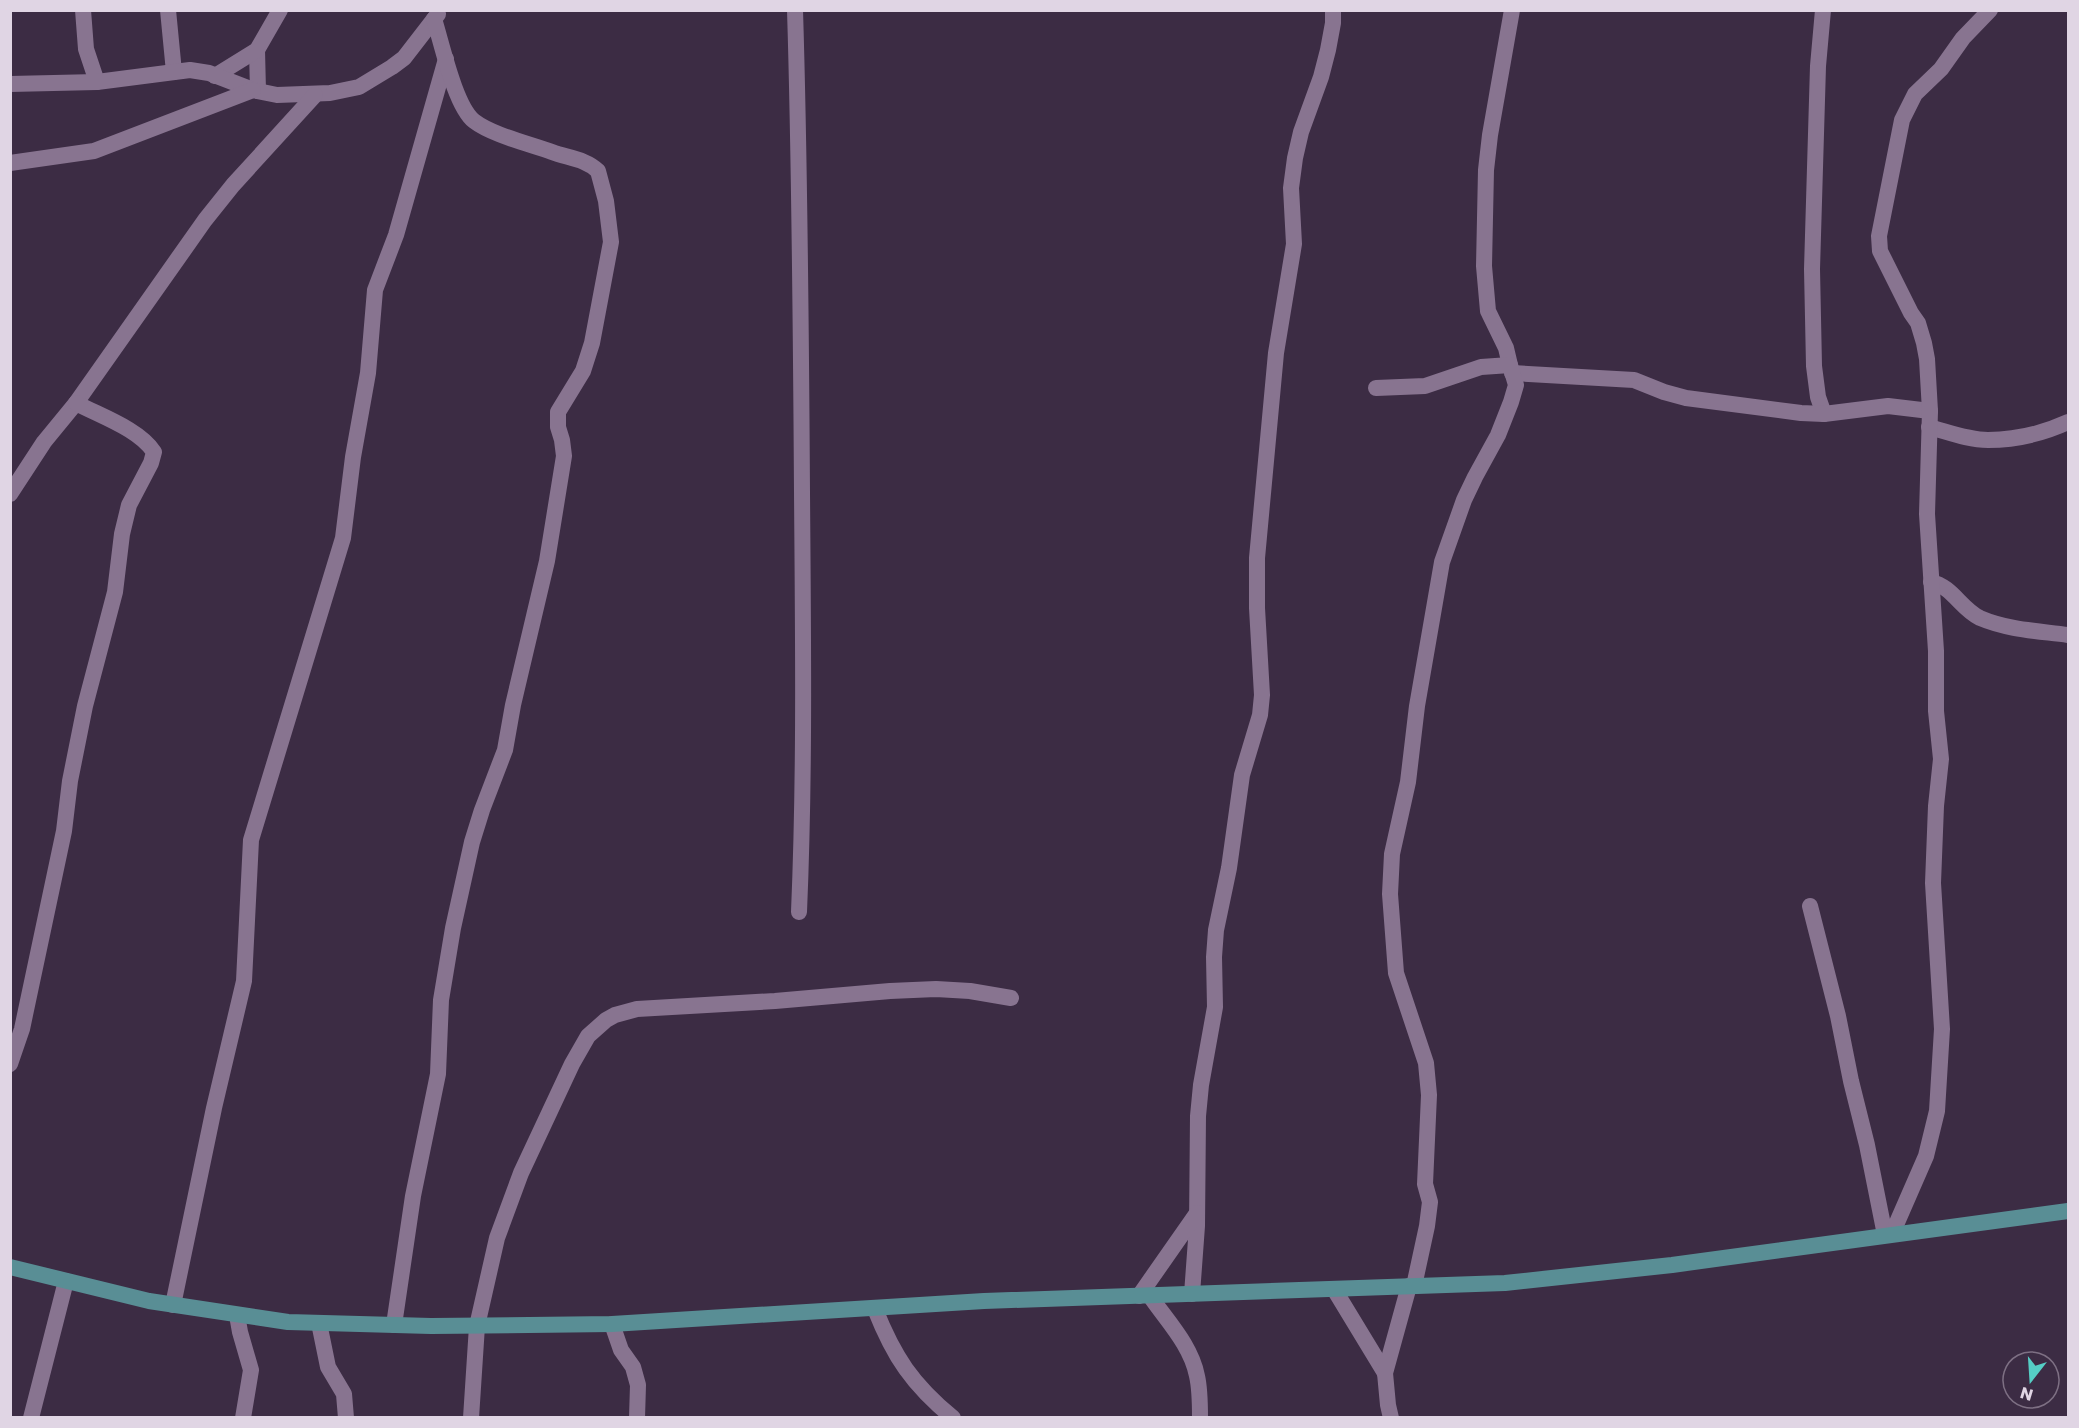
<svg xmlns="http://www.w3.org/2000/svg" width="2079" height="1428" font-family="Poppins,sans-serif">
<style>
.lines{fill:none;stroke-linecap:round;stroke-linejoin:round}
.minor{stroke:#887490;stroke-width:16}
.primary{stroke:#598e95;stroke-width:16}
</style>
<rect width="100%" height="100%" fill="#3c2c44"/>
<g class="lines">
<g class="minor">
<polyline points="83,10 86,49 97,82"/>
<polyline points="168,10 174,72"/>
<path d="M795 10C800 171 801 331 802 491 803 631 805 771 799 912"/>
<polyline points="1823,10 1818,66 1812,269 1814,366 1818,397 1824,414"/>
<polyline points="257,50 258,91"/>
<polyline points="215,76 257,50 280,10"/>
<polyline points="10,84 97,82 190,70 209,73 253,90 277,95 330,93 359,87 392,67 404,58 438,14"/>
<polyline points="10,163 94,151 253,90"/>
<polyline points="1510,365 1506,348 1488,311 1484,266 1486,170 1490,135 1512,10"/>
<polyline points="1512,373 1634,380 1664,392 1686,398 1801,413 1824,414 1888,406 1930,411"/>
<polyline points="1376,388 1425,386 1481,367 1510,365 1516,385 1511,402 1498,435 1475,477 1464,500 1442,562 1417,706 1408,782 1392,854 1390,894 1396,973 1426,1063 1429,1095 1425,1184 1430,1202 1427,1226 1414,1286"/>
<path d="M1929 427C1948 432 1968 440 1988 440 2016 440 2044 433 2068 422"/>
<polyline points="10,494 44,442 76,403 205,220 233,185 315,95"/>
<path d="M1931 582C1952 586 1961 609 1980 618 2008 630 2039 631 2068 635"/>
<polyline points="1810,906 1838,1016 1851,1081 1867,1145 1885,1235"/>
<path d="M10 1064 22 1029 64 831 70 781 85 706 115 592 122 534 129 505 151 463 154 452C139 429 100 416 76 403"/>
<polyline points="1892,1234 1926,1156 1937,1111 1942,1029 1933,883 1936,806 1941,759 1936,711 1936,651 1927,514 1930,411 1927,359 1924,343 1918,323 1911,313 1880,251 1879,236 1902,120 1915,94 1941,69 1963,38 1990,10"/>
<polyline points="1334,1289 1385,1373"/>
<polyline points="1192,1294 1197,1226 1198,1116 1201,1085 1215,1007 1214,957 1216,930 1229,868 1242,775 1260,715 1262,695 1257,608 1257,558 1276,353 1294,244 1291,188 1295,158 1301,132 1321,77 1328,50 1333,23 1333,10"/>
<polyline points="1139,1296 1197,1213"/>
<path d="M1150 1296C1167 1321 1191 1345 1197 1376 1200 1389 1200 1404 1200 1418"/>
<polyline points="173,1305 214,1108 244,981 251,840 343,538 353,457 368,373 375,290 396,235 446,59"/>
<path d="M875 1309C894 1357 912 1384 953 1418"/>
<polyline points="237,1315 240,1332 251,1370 243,1418"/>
<polyline points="319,1323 328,1367 344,1394 346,1418"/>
<polyline points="612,1324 621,1350 633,1367 638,1385 637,1418"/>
<path d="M394 1325 413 1196 438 1074 441 1000 453 928 472 842 482 810 505 750 513 705 547 561 564 456 562 440 558 427V412L583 371 592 343 611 242 606 201 598 171C586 159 568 158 552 152 530 144 492 135 474 121 455 106 442 44 434 19"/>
<polyline points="31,1418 66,1281"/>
<polyline points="471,1418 477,1326 497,1238 521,1173 572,1064 588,1036 606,1020 615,1015 637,1009 775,1001 890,991 936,989 970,991 1011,998"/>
<polyline points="1391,1418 1388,1405 1385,1373 1409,1286"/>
</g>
<polyline class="primary" points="10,1267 149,1301 288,1322 431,1326 612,1324 984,1301 1505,1283 1672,1265 2068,1211"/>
</g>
<rect width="2079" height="1428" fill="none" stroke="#e0d5e4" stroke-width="24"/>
<g transform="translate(2031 1380) rotate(197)"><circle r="28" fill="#3c2c44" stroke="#7e7084" stroke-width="1.5"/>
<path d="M0-4.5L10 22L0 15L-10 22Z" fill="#55cec5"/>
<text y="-9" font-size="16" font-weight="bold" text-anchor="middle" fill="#e0d5e4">N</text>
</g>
</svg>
